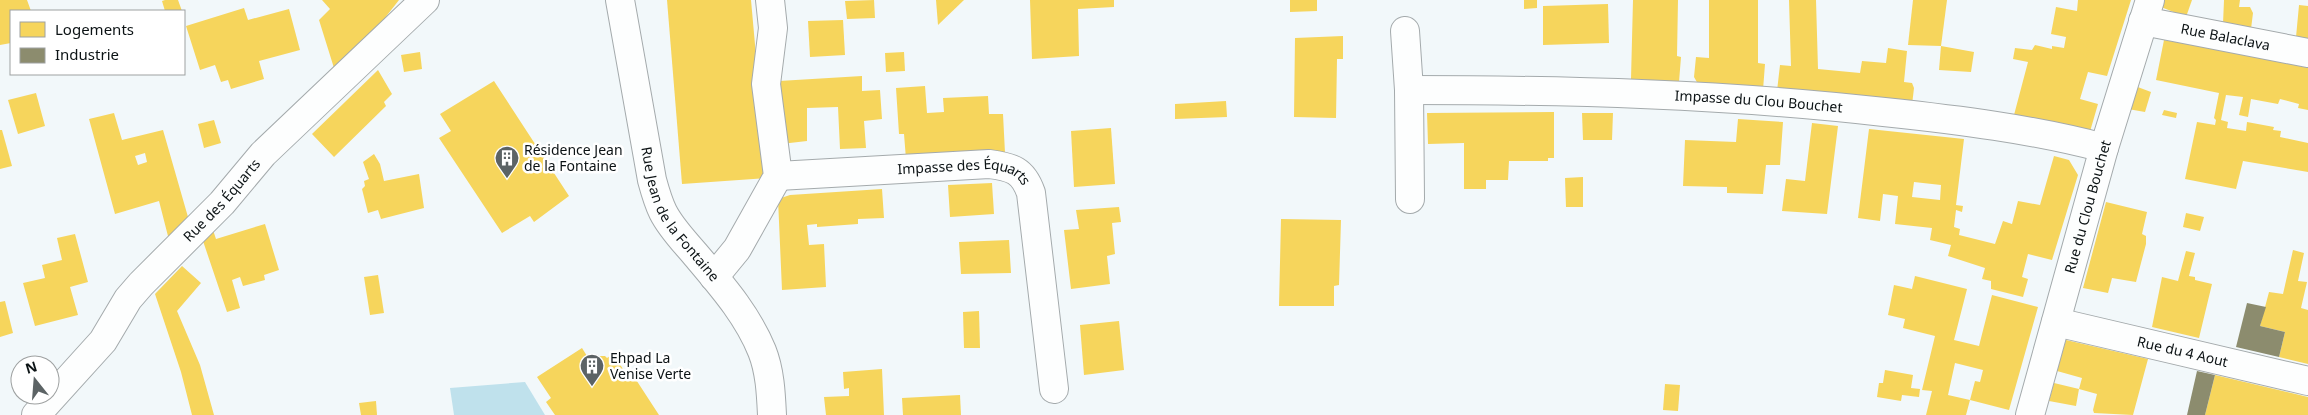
<svg xmlns="http://www.w3.org/2000/svg" width="2308" height="415" font-family="'Noto Sans',sans-serif">
<style>
.green{fill:#bfe1ec}
.homes{fill:#f6d55c;fill-rule:evenodd}
.industry{fill:#8c8c6e}
.lines{fill:none;stroke-linecap:round;stroke-linejoin:round}
.minor-casing{stroke:#a4aaac;stroke-width:30}
.minor{stroke:#fdfefe;stroke-width:28}
.labels{text-anchor:middle;stroke-width:5;stroke-linejoin:round;paint-order:stroke}
.street-label{font-size:14px;fill:#0c1315;stroke:#fff}
.poi-label{font-size:14px;fill:#0c1315;stroke:#fff;text-anchor:start}
</style>
<rect width="100%" height="100%" fill="#f2f8fa"/>
<polygon class="green" points="525,382 545,415 454,415 450,388"/>
<g class="homes">
<polygon points="0,0 27,0 31,11 11,11 11,43 0,45"/>
<polygon points="165,0 178,0 182,11 165,11 162,1"/>
<polygon points="322,0 399,0 377,28 334,68 319,20 330,9"/>
<polygon points="667,0 751,0 767,178 682,184"/>
<polygon points="874,0 875,18 847,19 845,1"/>
<polygon points="936,0 964,0 938,25"/>
<polygon points="1030,0 1114,0 1114,7 1078,9 1079,56 1032,59"/>
<polygon points="1290,0 1317,0 1317,11 1290,12"/>
<polygon points="1524,0 1537,0 1537,8 1524,9"/>
<polygon points="1633,0 1678,0 1677,56 1681,57 1679,82 1631,79"/>
<polygon points="1709,0 1758,0 1758,63 1765,64 1763,90 1698,84 1694,77 1696,57 1709,58"/>
<polygon points="1789,0 1816,0 1818,69 1860,73 1862,61 1886,63 1888,48 1907,51 1904,82 1912,83 1914,88 1912,105 1777,91 1780,65 1791,66"/>
<polygon points="1913,0 1947,0 1941,46 1908,45"/>
<polygon points="2078,0 2131,0 2107,76 2088,72 2080,99 2098,104 2089,135 2014,115 2028,62 2013,59 2015,48 2032,50 2035,45 2052,49 2052,46 2064,48 2066,37 2051,34 2056,7 2077,11"/>
<polygon points="2163,0 2192,0 2186,17 2161,7"/>
<polygon points="2224,0 2240,0 2239,7 2250,7 2253,13 2251,29 2223,24"/>
<polygon points="1608,4 1609,43 1543,45 1543,6"/>
<polygon points="2299,5 2308,6 2308,39 2296,37"/>
<polygon points="244,8 248,20 289,9 300,50 259,61 264,79 231,89 228,80 221,82 215,65 200,70 186,26"/>
<polygon points="843,20 845,55 810,57 808,21"/>
<polygon points="1343,36 1343,59 1337,59 1336,118 1294,117 1295,38"/>
<polygon points="2164,40 2308,65 2308,110 2298,108 2299,104 2280,99 2278,104 2251,99 2248,117 2239,115 2243,97 2226,95 2221,120 2228,122 2227,128 2246,131 2247,122 2274,127 2273,130 2281,131 2280,137 2308,143 2308,172 2243,161 2236,189 2185,179 2197,122 2215,125 2216,120 2214,118 2219,93 2156,80"/>
<polygon points="1941,46 1974,52 1971,72 1939,70"/>
<polygon points="420,52 422,69 404,72 401,55"/>
<polygon points="904,52 905,71 886,72 885,53"/>
<polygon points="378,70 392,94 384,102 386,106 334,157 312,134"/>
<polygon points="862,76 862,91 880,90 882,119 864,121 866,148 840,149 838,107 807,108 807,141 781,144 779,81"/>
<polygon points="494,81 569,196 534,222 530,216 502,233 439,138 451,131 440,114"/>
<polygon points="925,86 927,113 944,112 943,98 988,96 989,114 1003,114 1005,153 906,159 904,134 899,134 896,88"/>
<polygon points="2135,86 2151,92 2145,112 2128,109"/>
<polygon points="36,93 45,126 18,134 8,100"/>
<polygon points="1226,101 1227,117 1175,119 1175,104"/>
<polygon points="2164,110 2177,113 2176,118 2162,115"/>
<polygon points="1554,112 1554,158 1548,158 1548,161 1509,161 1508,180 1486,180 1486,189 1464,189 1464,143 1428,144 1427,113"/>
<path d="M114 113 122 140 163 130 188 217 169 240 159 201 115 214 89 119ZM145 153 147 162 138 165 135 156Z"/>
<polygon points="1582,113 1613,113 1612,140 1583,140"/>
<polygon points="1738,119 1783,122 1780,165 1766,165 1763,194 1727,193 1727,187 1683,186 1685,140 1736,142"/>
<polygon points="214,120 221,143 204,148 198,124"/>
<polygon points="1812,123 1838,126 1827,214 1782,211 1786,179 1805,181"/>
<polygon points="1111,128 1115,184 1074,187 1071,131"/>
<path d="M1869 129 1964 139 1956 205 1963 206 1962 212 1956 210 1954 227 1960 229 1959 235 1995 244 2003 221 2012 224 2018 201 2040 205 2054 156 2069 160 2078 175 2052 260 2028 254 2022 277 2028 279 2023 297 1991 289V281L1982 279 1985 268 1948 256 1951 245 1930 240 1932 228 1895 224 1898 196 1883 194 1880 221 1858 218ZM1914 182 1941 185 1940 200 1912 197Z"/>
<polygon points="0,130 2,130 12,166 0,169"/>
<polygon points="374,154 380,164 384,181 419,174 424,208 381,219 378,210 368,213 362,189 365,186 364,181 369,179 363,162"/>
<polygon points="1583,177 1583,207 1566,207 1565,178"/>
<polygon points="992,183 994,214 950,217 948,185"/>
<polygon points="882,189 884,218 858,219 858,224 817,227 817,224 807,225 809,245 824,244 826,287 782,290 778,199 790,195"/>
<polygon points="2106,202 2147,212 2142,234 2146,236 2146,244 2136,282 2112,278 2108,293 2083,288"/>
<polygon points="1119,207 1121,222 1112,223 1115,254 1107,256 1110,284 1071,289 1064,230 1079,229 1076,210"/>
<polygon points="2186,213 2204,217 2200,231 2183,227"/>
<polygon points="1281,219 1341,220 1339,285 1334,286 1334,306 1279,306"/>
<polygon points="265,224 279,270 264,275 265,280 243,286 240,277 232,280 240,308 227,312 203,241 213,230 216,239"/>
<polygon points="75,234 88,282 70,287 78,315 35,326 23,283 45,278 42,265 62,260 57,238"/>
<polygon points="1009,240 1011,273 961,274 959,242"/>
<polygon points="2293,250 2304,253 2298,281 2307,282 2301,308 2308,310 2308,364 2279,357 2285,332 2260,326 2269,292 2283,294"/>
<polygon points="2186,251 2195,253 2189,276 2195,277 2195,280 2212,284 2199,338 2152,327 2162,277 2178,281"/>
<polygon points="182,266 201,283 177,311 200,365 214,415 192,415 181,372 155,294"/>
<polygon points="378,275 384,313 370,315 364,277"/>
<path d="M1915 276 1967 289 1954 340 1979 346 1992 295 2038 307 2009 410 1970 400 1966 415H1926L1932 391 1922 390 1935 336 1903 328 1905 319 1888 315 1894 285 1912 289ZM1955 363 1983 370 1980 382 1975 381 1970 400 1948 395Z"/>
<polygon points="5,301 13,333 0,337 0,302"/>
<polygon points="979,311 980,348 964,348 963,312"/>
<polygon points="1119,321 1124,370 1084,375 1080,325"/>
<polygon points="2066,340 2148,359 2133,415 2094,413 2093,410 2097,394 2079,389 2076,406 2049,401 2054,383 2079,389 2082,378 2057,371"/>
<polygon points="582,348 587,356 605,356 607,358 613,354 627,375 631,372 659,415 555,415 546,402 551,398 537,377"/>
<polygon points="882,369 884,415 826,415 824,397 849,396 849,388 844,389 843,372"/>
<polygon points="1885,370 1913,375 1911,388 1920,389 1919,397 1902,395 1901,401 1877,397 1879,383 1883,383"/>
<polygon points="2215,375 2308,397 2308,415 2205,415"/>
<polygon points="1665,384 1680,385 1678,411 1663,410"/>
<polygon points="960,395 961,415 903,415 902,398"/>
<polygon points="376,401 377,415 361,415 359,403"/>
</g>
<g class="industry">
<polygon points="2247,303 2266,307 2260,326 2285,332 2279,357 2236,347"/>
<polygon points="2197,371 2215,375 2205,415 2187,415"/>
</g>
<g class="lines">
<defs>
<g id="minor">
<path id="s1" d="M620 0 652 180C655 191 658 202 663 212 671 228 684 241 695 254 721 285 747 314 762 351 770 371 771 394 772 415"/>
<path id="s2" d="M2143 21 2308 53"/>
<polyline points="1405,31 1409,90 1410,199"/>
<path id="s3" d="M1409 90C1568 90 1726 94 1884 112 1959 120 2032 129 2104 148"/>
<path id="s4" d="M778 176 989 164C1012 167 1023 170 1031 193L1054 389"/>
<polyline points="714,277 737,249 778,176 766,84 773,28 770,0"/>
<path id="s5" d="M2056 322 2308 381"/>
<path id="s6" d="M36 415 103 341 128 299 141 284 222 203 263 154 425 0"/>
<path id="s7" d="M2030 415 2104 148 2150 0"/>
</g>
</defs>
<use href="#minor" class="minor-casing"/>
<use href="#minor" class="minor"/>
</g>
<defs>
<symbol id="building-pin" viewBox="-11 -11 22 30"><path d="M0 17L-7.5 6A9.5 9.5 0 1 1 7.5 6Z" fill="#5c6365" stroke="#fff"/><path d="M-4-6H4V6H1V3H-1V6H-4ZM-2.5-4.3h1.7v1.8h-1.7ZM.8-4.3h1.7v1.8H.8ZM-2.5-1h1.7V.8h-1.7ZM.8-1h1.7V.8H.8Z" fill="#fff"/></symbol>
</defs>
<g fill-rule="evenodd">
<use href="#building-pin" x="493" y="144" width="28" height="38"/>
<use href="#building-pin" x="578" y="352" width="28" height="38"/>
</g>
<g class="labels">
<g class="street-label">
<text dy="5" stroke="none"><textPath href="#s2" startOffset="84">Rue Balaclava</textPath></text>
<text dy="5" stroke="none"><textPath href="#s3" startOffset="350">Impasse du Clou Bouchet</textPath></text>
<text dy="5" stroke="none"><textPath href="#s4" startOffset="188">Impasse des Équarts</textPath></text>
<text dy="5" stroke="none"><textPath href="#s6" startOffset="285">Rue des Équarts</textPath></text>
<text dy="5" stroke="none"><textPath href="#s7" startOffset="216">Rue du Clou Bouchet</textPath></text>
<text dy="5" stroke="none"><textPath href="#s1" startOffset="226">Rue Jean de la Fontaine</textPath></text>
<text dy="5" stroke="none"><textPath href="#s5" startOffset="130">Rue du 4 Aout</textPath></text>
</g>
<g class="poi-label">
<text x="524" y="155">Résidence Jean<tspan x="524" dy="16">de la Fontaine</tspan></text>
<text x="610" y="363">Ehpad La<tspan x="610" dy="16">Venise Verte</tspan></text>
</g>
</g>
<rect x="10" y="10" width="175" height="65" fill="#ffffff" stroke="#9ea1a1"/>
<rect x="20" y="22" width="25" height="15" fill="#f6d55c" stroke="#9ea1a1"/>
<text x="55" y="35" font-size="15" fill="#0c1315">Logements</text>
<rect x="20" y="48" width="25" height="15" fill="#8c8c6e" stroke="#9ea1a1"/>
<text x="55" y="60" font-size="15" fill="#0c1315">Industrie</text>
<g transform="translate(35 380) rotate(343)"><circle r="24" fill="#ffffff" stroke="#9ea1a1"/>
<path d="M0-4L9 19L0 12L-9 19Z" fill="#5c6365"/>
<text y="-8" font-size="14" font-weight="bold" text-anchor="middle" fill="#0c1315">N</text>
</g>
</svg>
